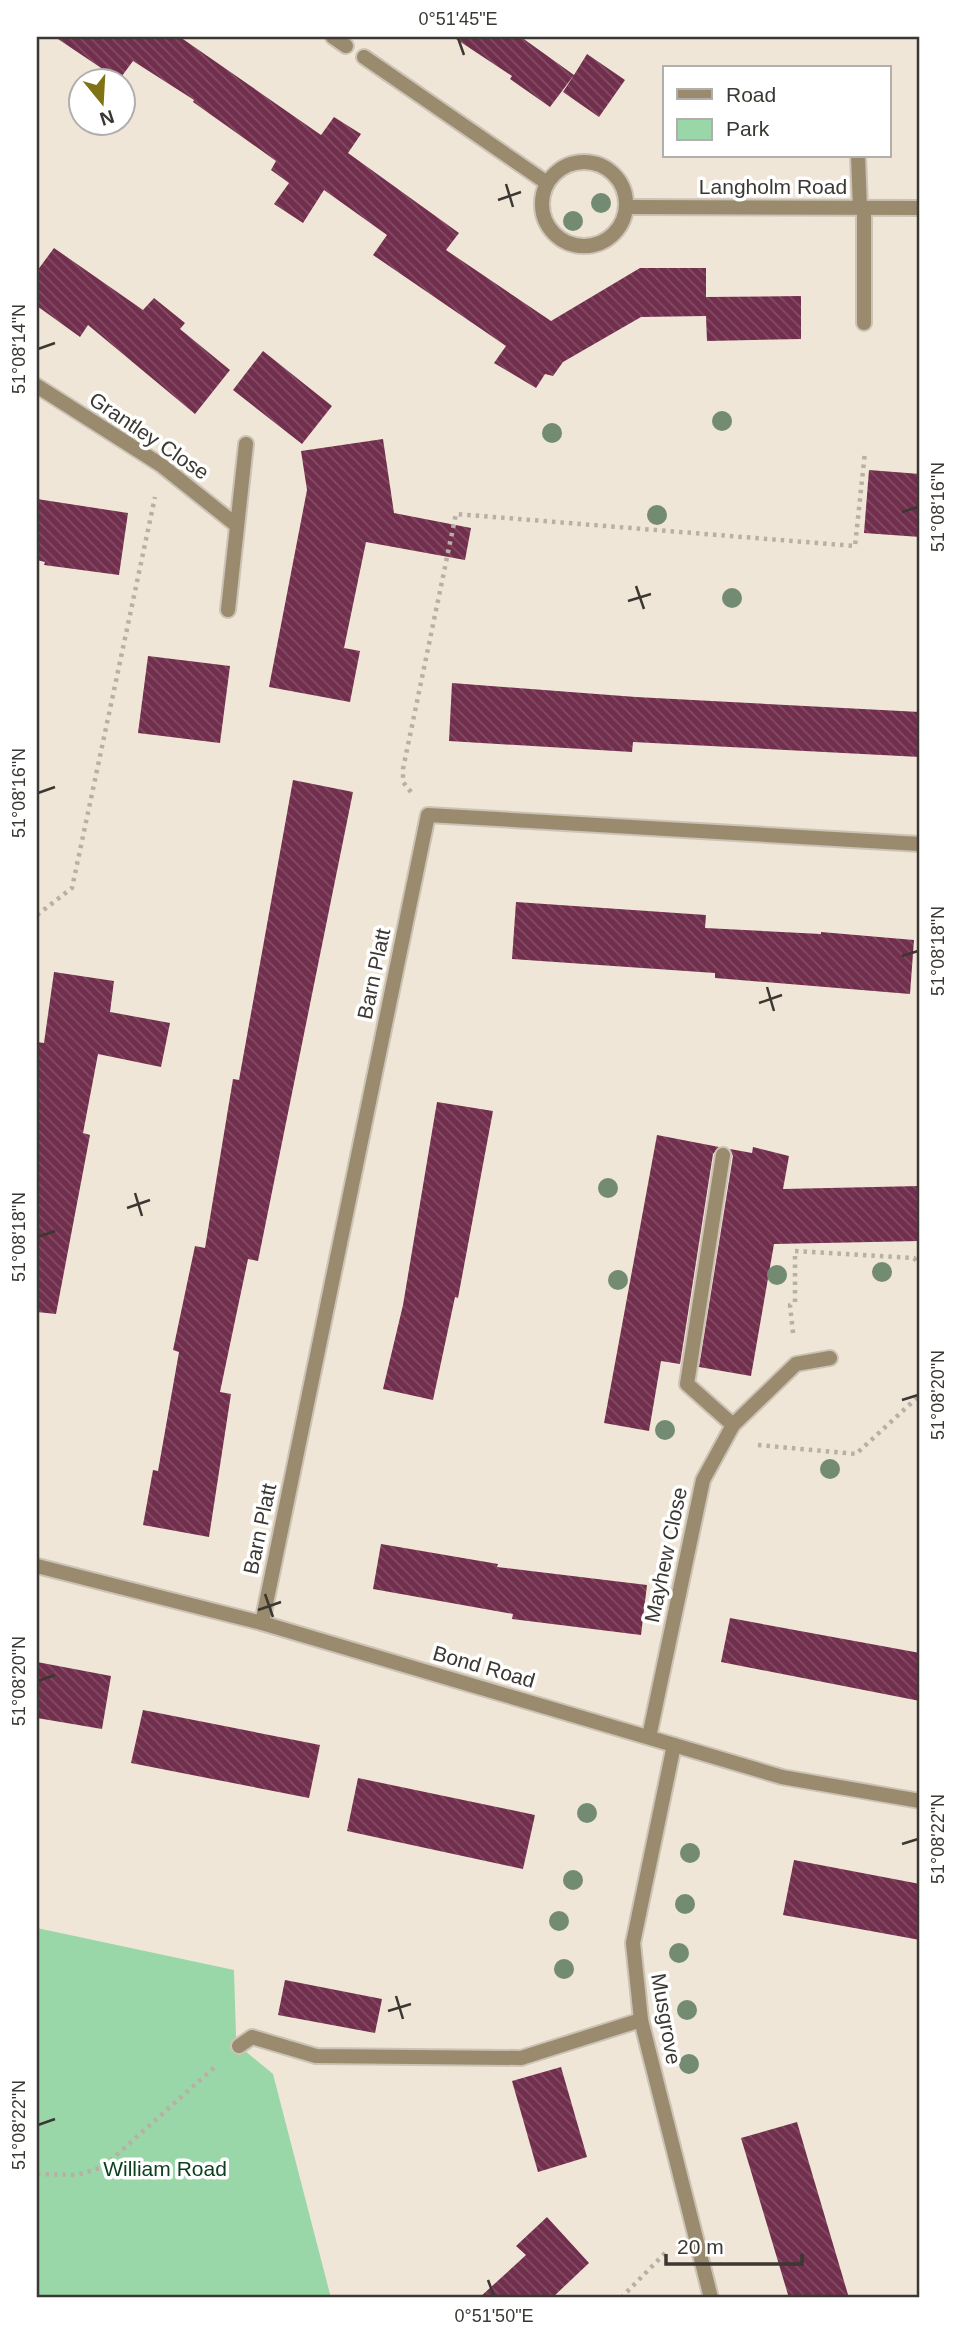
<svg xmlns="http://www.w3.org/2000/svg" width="957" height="2335" font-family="Arial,sans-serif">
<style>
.green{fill:#99d7a8}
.building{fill:url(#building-back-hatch)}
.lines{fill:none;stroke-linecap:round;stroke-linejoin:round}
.service-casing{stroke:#ccc3b6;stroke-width:18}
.minor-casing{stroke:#ccc3b6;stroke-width:18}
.path{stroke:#b8b0a4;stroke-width:4.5;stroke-dasharray:3.5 5;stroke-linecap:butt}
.service{stroke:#9b8b6e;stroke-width:14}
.minor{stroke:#9b8b6e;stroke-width:14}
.tree{fill:#738b72}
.ticks{fill:none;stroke:#3b3732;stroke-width:2.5}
.labels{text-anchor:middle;stroke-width:7;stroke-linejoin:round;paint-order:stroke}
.street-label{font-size:21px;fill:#3b3732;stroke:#fff}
.park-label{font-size:21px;fill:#0c401f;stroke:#fff}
.neatline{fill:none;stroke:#3b3732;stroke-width:2.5}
.ticks-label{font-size:18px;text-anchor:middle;fill:#3b3732}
</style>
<defs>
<pattern id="building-back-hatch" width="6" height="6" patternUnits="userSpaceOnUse" patternTransform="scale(1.75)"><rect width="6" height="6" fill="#712f4d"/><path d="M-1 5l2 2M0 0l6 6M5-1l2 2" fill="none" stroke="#824d64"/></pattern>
</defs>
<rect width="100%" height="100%" fill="#f0e6d7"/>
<polygon class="green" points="37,1928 234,1970 236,2036 239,2046 273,2074 331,2298 37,2298"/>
<g class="building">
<polygon points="55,37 180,37 321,135 334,117 361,134 348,153 459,233 446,250 551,321 640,268 706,268 706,297 801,296 801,339 707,341 706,316 641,317 563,362 553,376 545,374 536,388 494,363 506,346 373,255 387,235 324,190 303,223 274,204 289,183 271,170 276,161 193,102 194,100 133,61 119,80"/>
<polygon points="453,37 521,37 574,75 587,54 625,80 599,117 563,92 574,75 550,107 510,79 512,76"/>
<polygon points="54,248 143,310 154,298 185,323 180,329 230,370 195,414 88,325 80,337 37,306 37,271"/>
<polygon points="263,351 332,406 302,444 233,390"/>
<polygon points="383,439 394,513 471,528 465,560 366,542 344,648 360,651 350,702 269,687 307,490 301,451"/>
<polygon points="869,470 920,474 920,537 864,533"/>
<polygon points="37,499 128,513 119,575 44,565 45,562 37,560"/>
<polygon points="148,656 230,666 220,743 138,733"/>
<polygon points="452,683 636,697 920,712 920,757 633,742 632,752 449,741"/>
<polygon points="293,780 353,792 258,1261 248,1259 220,1392 231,1394 209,1537 143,1525 153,1470 158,1471 179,1352 173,1350 195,1246 205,1248 233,1079 239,1080"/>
<polygon points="516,902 706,915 705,928 821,934 821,932 914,940 910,994 715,978 715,973 512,959"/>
<polygon points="54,972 114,981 110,1012 170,1023 161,1067 98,1054 83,1133 90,1135 56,1314 37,1312 37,1042 44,1043"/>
<polygon points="437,1102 493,1111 458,1298 455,1297 433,1400 383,1389 403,1305"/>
<polygon points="657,1135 719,1147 713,1154 680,1364 661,1361 649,1431 604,1423"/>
<polygon points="753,1147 789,1156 783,1189 920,1186 920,1241 774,1244 751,1376 699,1367 733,1156 730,1149 752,1153"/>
<polygon points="381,1544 498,1564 497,1567 647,1585 641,1635 512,1619 513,1614 373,1589"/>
<polygon points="730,1618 920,1653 920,1701 721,1662"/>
<polygon points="37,1662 111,1676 102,1729 37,1718"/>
<polygon points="143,1710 320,1745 309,1798 131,1763"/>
<polygon points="358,1778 535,1815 523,1869 347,1831"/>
<polygon points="794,1860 920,1884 920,1940 783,1915"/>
<polygon points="285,1980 382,1999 375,2033 278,2015"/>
<polygon points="561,2067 587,2157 538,2172 512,2081"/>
<polygon points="797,2122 809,2163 849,2298 789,2298 741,2138"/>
<polygon points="547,2217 589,2263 552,2298 479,2298 526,2255 516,2246"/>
</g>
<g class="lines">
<defs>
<g id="service">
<polyline points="333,37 346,46"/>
<polyline points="364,57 547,183"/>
<polyline points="858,156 860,208"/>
<polyline points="864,208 864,323"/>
<polyline points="723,1155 687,1384 733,1425"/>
<polyline points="239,2046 252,2037 316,2056 521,2058 641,2020"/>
</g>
<g id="minor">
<circle cx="584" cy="204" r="42"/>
<polyline points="626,207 920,208"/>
<polyline points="37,386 161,465 235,524"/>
<polyline points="228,610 246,444"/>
<polyline points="37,1566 262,1623 782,1777 920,1801"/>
<polyline points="262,1623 428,815 920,844"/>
<polyline points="649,1737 703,1480 733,1425 796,1364 830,1358"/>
<polyline points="674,1745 633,1943 641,2020 711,2298"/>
</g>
</defs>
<use href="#service" class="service-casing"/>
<use href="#minor" class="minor-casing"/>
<g class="path">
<polyline points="411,792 403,782 403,769 456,514 855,546 865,452"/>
<polyline points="37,915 72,888 155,497"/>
<polyline points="793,1333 790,1305 795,1302 795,1251 914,1258 920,1265"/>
<polyline points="758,1445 856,1454 920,1395"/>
<polyline points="37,2174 77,2175 103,2167 217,2065"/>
<polyline points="621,2298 668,2250"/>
</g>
<use href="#service" class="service"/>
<use href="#minor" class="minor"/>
</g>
<g class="tree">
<circle cx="601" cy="203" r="10"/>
<circle cx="573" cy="221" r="10"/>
<circle cx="722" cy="421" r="10"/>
<circle cx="552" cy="433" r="10"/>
<circle cx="657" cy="515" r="10"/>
<circle cx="732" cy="598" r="10"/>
<circle cx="608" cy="1188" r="10"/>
<circle cx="882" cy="1272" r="10"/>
<circle cx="777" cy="1275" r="10"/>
<circle cx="618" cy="1280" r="10"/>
<circle cx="665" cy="1430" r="10"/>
<circle cx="830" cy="1469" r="10"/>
<circle cx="587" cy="1813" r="10"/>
<circle cx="690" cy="1853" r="10"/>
<circle cx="573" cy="1880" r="10"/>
<circle cx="685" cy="1904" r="10"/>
<circle cx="559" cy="1921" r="10"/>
<circle cx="679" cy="1953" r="10"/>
<circle cx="564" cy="1969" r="10"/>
<circle cx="687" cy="2010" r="10"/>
<circle cx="689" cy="2064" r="10"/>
</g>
<path class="ticks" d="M458 38 464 55M506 184 513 207M498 200 521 192M38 349 55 343M902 512 918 507M636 586 644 609M628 601 651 594M38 793 55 787M902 956 918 951M767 987 774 1011M759 1003 782 995M135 1193 142 1216M127 1208 150 1200M38 1237 55 1231M902 1400 918 1395M265 1594 273 1617M258 1610 281 1602M38 1681 55 1675M902 1844 918 1839M396 1996 403 2019M388 2011 411 2004M38 2125 55 2119M488 2280 494 2296"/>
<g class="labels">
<g class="street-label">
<text x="773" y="194">Langholm Road</text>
<text transform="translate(149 436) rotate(34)" y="7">Grantley Close</text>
<text transform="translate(374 974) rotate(-78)" y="7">Barn Platt</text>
<text transform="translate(260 1529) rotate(-78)" y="7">Barn Platt</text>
<text transform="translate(666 1555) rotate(-78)" y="7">Mayhew Close</text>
<text transform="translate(484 1667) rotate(16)" y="7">Bond Road</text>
<text transform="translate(666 2019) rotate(80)" y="7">Musgrove</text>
</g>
<g class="park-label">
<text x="165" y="2176">William Road</text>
</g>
</g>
<rect width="957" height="2335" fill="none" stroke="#ffffff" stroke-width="77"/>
<rect x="663" y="66" width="228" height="91" fill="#ffffff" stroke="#b1afad" stroke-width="2"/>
<rect x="677" y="89" width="35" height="10" fill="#9b8b6e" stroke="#b1afad" stroke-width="2"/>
<text x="726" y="102" font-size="21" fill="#3b3732">Road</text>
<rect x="677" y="119" width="35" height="21" fill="#99d7a8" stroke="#b1afad" stroke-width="2"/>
<text x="726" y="136" font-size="21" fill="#3b3732">Park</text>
<g transform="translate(102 102) rotate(162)"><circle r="33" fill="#ffffff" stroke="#b1afad" stroke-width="2"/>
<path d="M0-5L12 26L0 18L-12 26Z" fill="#807315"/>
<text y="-10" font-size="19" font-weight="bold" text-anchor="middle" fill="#3b3732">N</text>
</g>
<path d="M666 2254v10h136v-10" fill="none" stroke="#3b3732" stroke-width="3.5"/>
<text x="677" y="2254" font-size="21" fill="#3b3732" stroke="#ffffff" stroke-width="5" paint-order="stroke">20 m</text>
<rect x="38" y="38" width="880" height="2258" class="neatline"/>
<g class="ticks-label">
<text x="458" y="25">0°51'45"E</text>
<text transform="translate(19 349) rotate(-90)" y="6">51°08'14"N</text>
<text transform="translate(938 507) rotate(-90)" y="6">51°08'16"N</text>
<text transform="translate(19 793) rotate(-90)" y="6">51°08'16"N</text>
<text transform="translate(938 951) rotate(-90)" y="6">51°08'18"N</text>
<text transform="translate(19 1237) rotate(-90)" y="6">51°08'18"N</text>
<text transform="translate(938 1395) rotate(-90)" y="6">51°08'20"N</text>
<text transform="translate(19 1681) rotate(-90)" y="6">51°08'20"N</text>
<text transform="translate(938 1839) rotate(-90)" y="6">51°08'22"N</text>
<text transform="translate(19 2125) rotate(-90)" y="6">51°08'22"N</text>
<text x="494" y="2322">0°51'50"E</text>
</g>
</svg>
